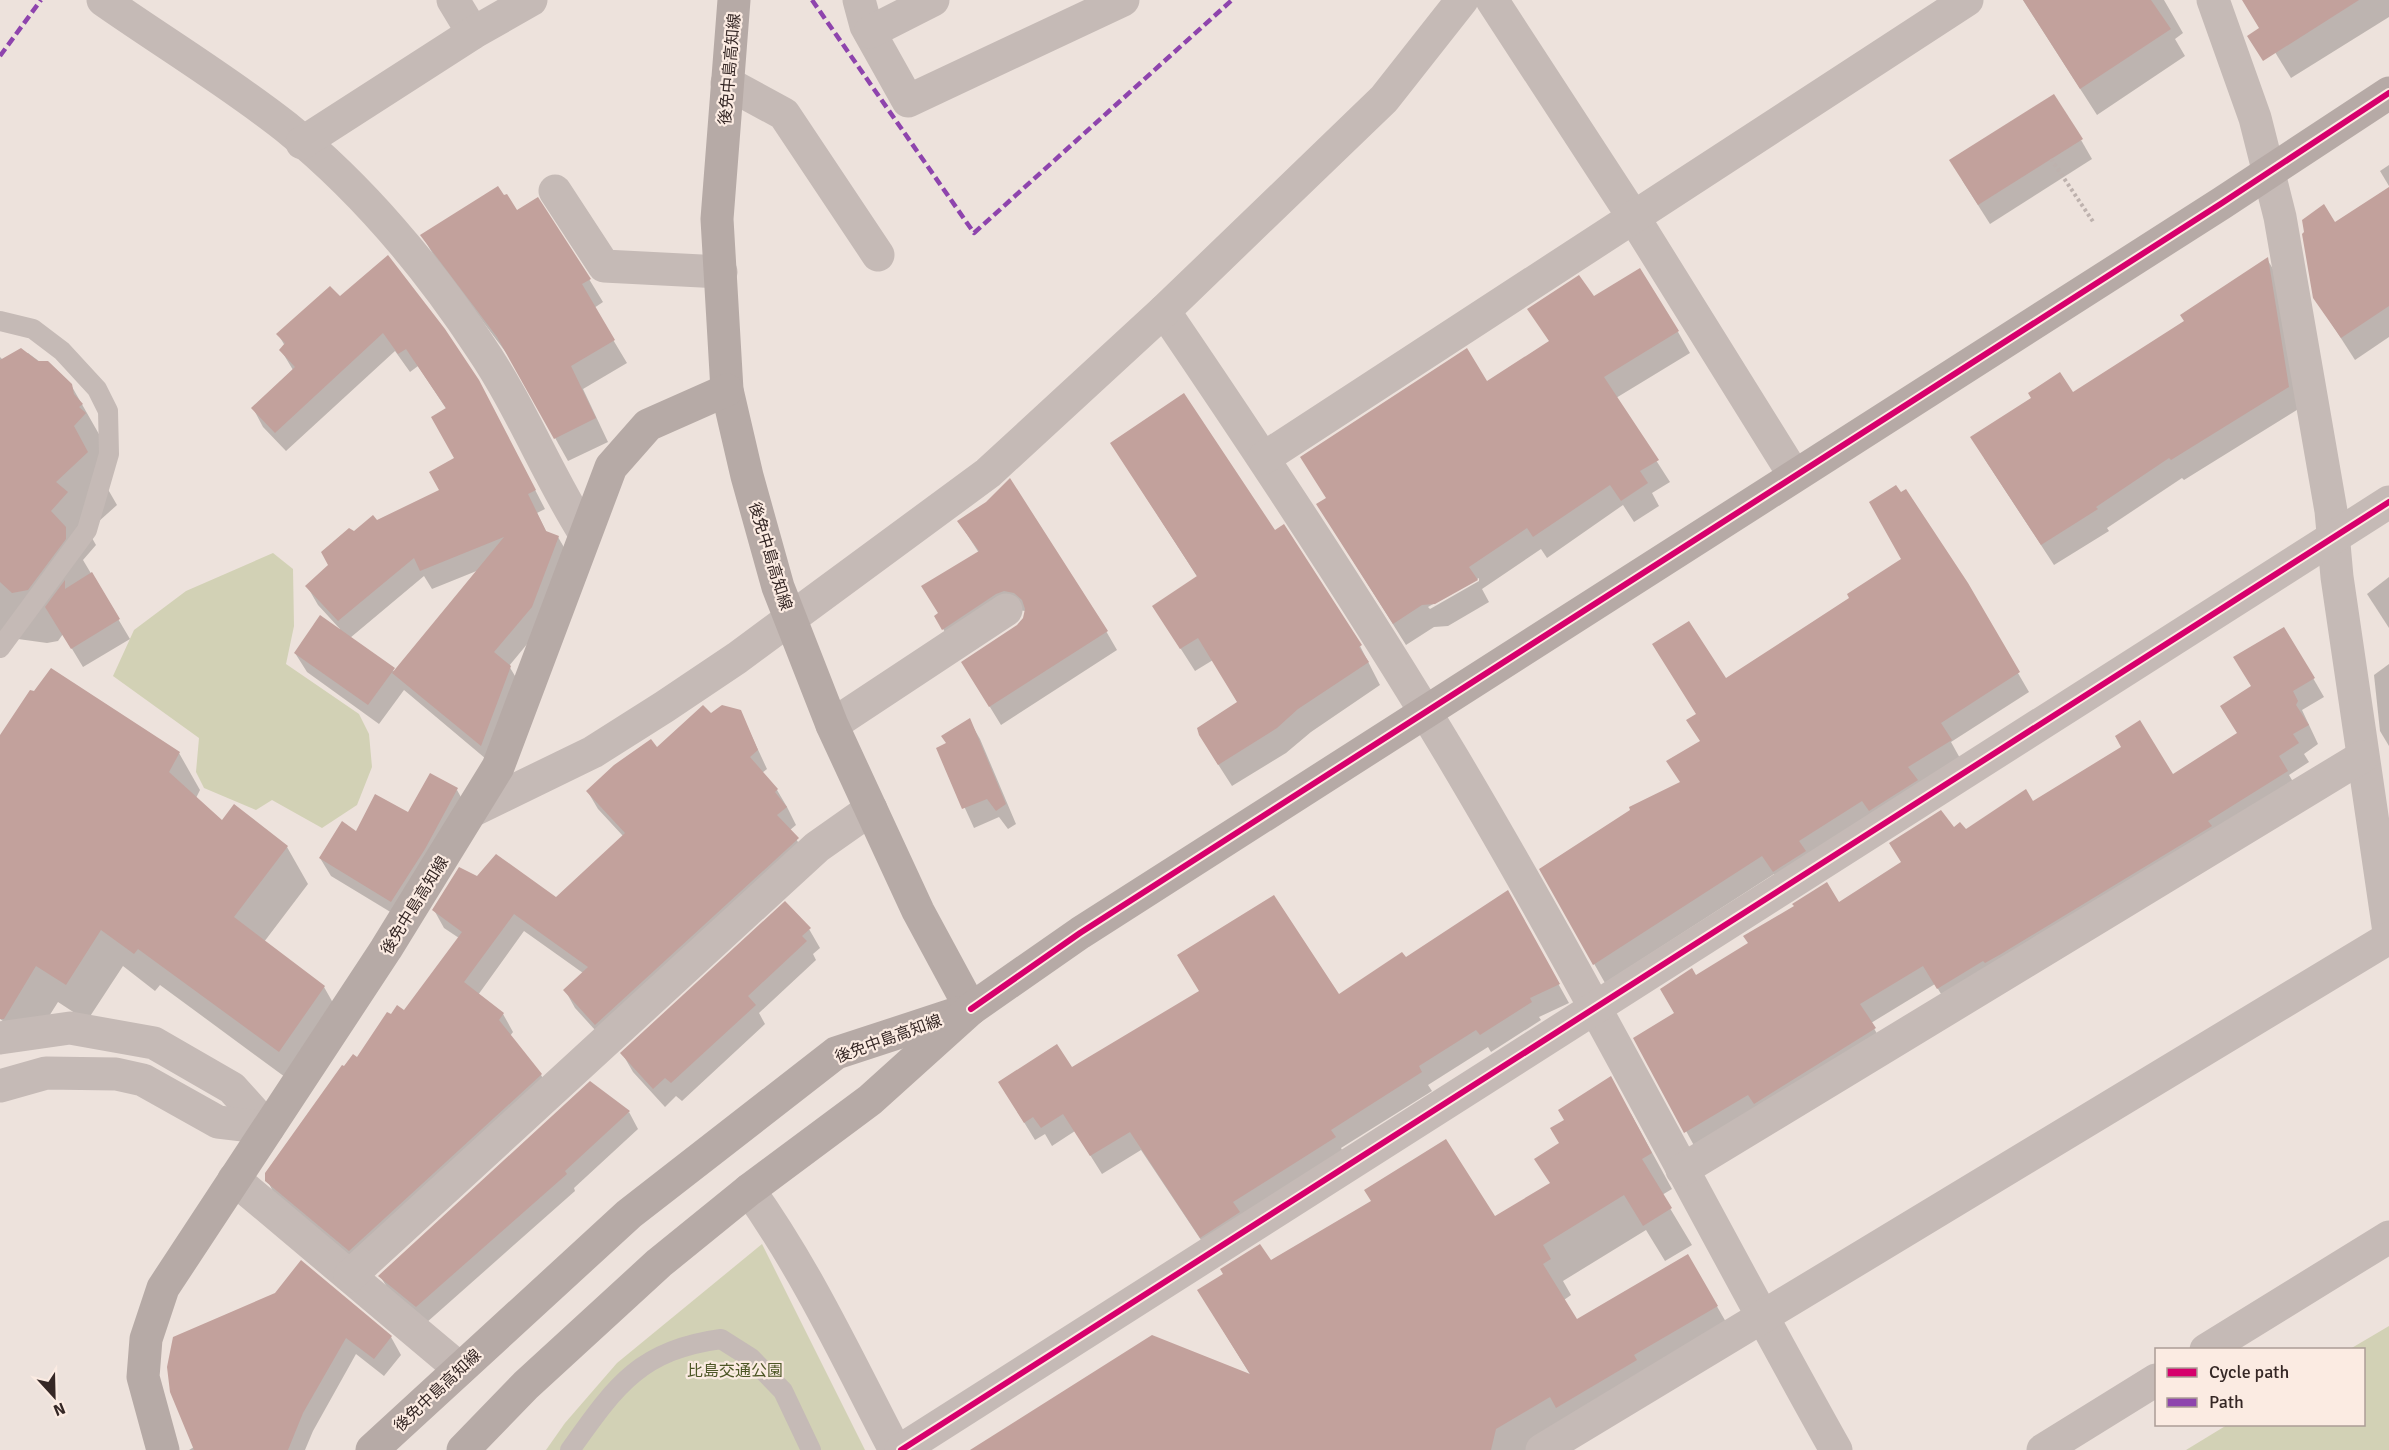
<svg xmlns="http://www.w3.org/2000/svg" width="2389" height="1450" font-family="Signika,'Noto Sans JP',sans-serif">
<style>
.green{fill:#d2d1b5}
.shadow{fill:#0003;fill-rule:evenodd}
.building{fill:#c2a19c}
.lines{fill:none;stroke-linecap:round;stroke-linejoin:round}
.path{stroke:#beb2ae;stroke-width:4;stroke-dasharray:3 3;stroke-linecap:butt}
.lane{stroke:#c5bab6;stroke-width:20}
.street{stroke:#c5bab6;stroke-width:33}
.secondary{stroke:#b6aaa6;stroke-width:33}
.quiet{stroke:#8e44ad;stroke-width:4.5;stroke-dasharray:9 4.5;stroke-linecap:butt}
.cycleway-casing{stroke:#fbebe2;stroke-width:10}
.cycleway{stroke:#d6006c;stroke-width:6}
.labels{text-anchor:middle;stroke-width:4.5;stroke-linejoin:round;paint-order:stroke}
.street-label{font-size:16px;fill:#352725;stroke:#fbebe2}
.park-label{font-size:16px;fill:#4d5626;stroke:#fbebe2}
</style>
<rect width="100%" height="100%" fill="#ede2dc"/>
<g class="green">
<polygon points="273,553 293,569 294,626 286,664 359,714 369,734 372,767 357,805 322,828 272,800 256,810 204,788 196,772 199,738 113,676 134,630 186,591"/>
<polygon points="762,1244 865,1450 546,1450 565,1423 617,1363"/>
<polygon points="2389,1326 2389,1450 2186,1450 2227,1425 2364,1424 2364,1350 2350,1349"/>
</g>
<g class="shadow">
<polygon points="2023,0 2164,0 2183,33 2175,39 2185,56 2097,115"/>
<polygon points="2243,0 2389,0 2389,17 2291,78"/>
<polygon points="2081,140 2092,159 1990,224 1962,180"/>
<polygon points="2389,165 2389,186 2380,171"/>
<polygon points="2389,189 2389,337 2355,360 2315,298 2335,224"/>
<polygon points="516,212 589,279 603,302 594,308 627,363 583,389 608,442 568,461 511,359 435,258 422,235"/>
<polygon points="2267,259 2279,279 2300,408 2184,480 2182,478 2107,528 2109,531 2054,565 1984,458 2073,394 2186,322"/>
<path d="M340 298 489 401 545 509 537 513 547 533 558 537 569 556 542 626 509 666 521 686 492 764 404 690 379 724 307 672 295 653 340 629 318 605 307 586 330 565 354 533 441 491 456 459 447 410 418 366 410 372 395 351 286 451 263 427 253 408 293 370 281 350 285 346 278 334ZM479 570 395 672 350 638 424 576 432 589Z"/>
<path d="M1593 298 1678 332 1690 353 1616 398 1670 482 1652 493 1659 506 1634 522 1623 505 1547 558 1541 549 1482 589 1489 602 1448 626 1434 627 1406 645 1318 505 1487 383 1550 342 1529 309ZM1479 578V581L1430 609 1428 607Z"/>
<polygon points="28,353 71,385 112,457 102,479 117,505 88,531 96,545 83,560 130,639 83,667 63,634 58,641 47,643 18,639 0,657 0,357 3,360"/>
<polygon points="1112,444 1274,532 1283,526 1360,646 1380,685 1311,732 1286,753 1232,786 1214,758 1238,703 1213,660 1195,671 1154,607 1198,578"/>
<polygon points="959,522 1106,631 1117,650 1001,725 974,681 1024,618 1026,611 1016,610 954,647 936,617 979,553"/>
<polygon points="2389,577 2389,628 2367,594"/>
<polygon points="1966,584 2029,692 1951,742 1961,760 1785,890 1774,874 1605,983 1541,870 1681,783 1701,742 1697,715 1725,680"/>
<polygon points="2389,664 2389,746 2380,731 2374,675"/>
<polygon points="2313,678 2324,697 2302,710 2318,744 2304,754 2309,762 2289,775 2298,790 1949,1007 1935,984 1871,1023 1885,1048 1697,1151 1635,1038 1676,1013 1695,977 1839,904 1954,829 1965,831 2033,803 2172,776 2239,734 2222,706"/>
<polygon points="740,711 767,769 762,773 777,790 787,807 796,825 790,830 808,857 606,1042 575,1008 565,990 583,973 524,931 478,995 503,1014 513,1032 510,1036 541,1075 551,1093 360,1268 277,1199 267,1180 345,1069 357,1059 391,1017 404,1012 459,938 444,928 434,910 477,878 556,899 623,836 598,809 588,792 711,715"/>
<polygon points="969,720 980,739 1016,824 1008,829 999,817 974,828 938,749 948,745"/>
<polygon points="0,738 179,753 200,790 196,798 223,822 287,847 308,884 264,942 324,987 345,1024 300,1088 160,985 155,991 123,966 87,1021 58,1002 41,1029 22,1035 0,1019"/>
<polygon points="457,790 467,808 402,919 331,876 320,858 357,833 409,814"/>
<polygon points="1507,892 1569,1003 1539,1017 1541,1020 1491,1052 1488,1047 1428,1085 1432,1091 1341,1148 1345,1156 1211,1255 1141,1150 1102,1174 1075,1131 1052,1146 1045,1134 1035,1140 1011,1101 1072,1070 1339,996 1406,959"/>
<polygon points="809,929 820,948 813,954 816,960 759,1013 765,1024 682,1101 676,1096 665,1107 633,1072 622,1053"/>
<polygon points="629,1112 638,1129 574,1188 575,1191 426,1323 390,1292 380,1276"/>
<polygon points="1631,1114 1672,1189 1662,1195 1692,1245 1665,1261 1646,1230 1563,1281 1571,1295 1564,1300 1577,1321 1688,1256 1738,1343 1541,1450 973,1450 1251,1376 1199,1291 1270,1262 1494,1218 1551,1184"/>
<polygon points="276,1294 391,1337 401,1355 384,1376 356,1354 313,1431 305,1450 189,1450 194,1447"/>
</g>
<g class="building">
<polygon points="2023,0 2151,0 2171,29 2080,89"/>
<polygon points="2242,0 2359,0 2263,61 2247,36 2259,28"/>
<polygon points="2054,94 2083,139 1978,205 1949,160"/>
<polygon points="498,186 504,195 507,194 517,210 538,197 591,279 582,284 615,340 571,366 596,418 554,439 497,337 420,235"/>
<polygon points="2389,187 2389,306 2341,338 2313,298 2302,234 2304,232 2302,220 2324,204 2335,222"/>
<polygon points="388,255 445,329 479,380 536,490 528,494 546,531 559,536 532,607 494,652 511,666 481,746 392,673 504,537 420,571 414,558 338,621 305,586 328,565 321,552 349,528 354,531 373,515 377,520 439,490 429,472 454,458 431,417 446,408 406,349 398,354 383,333 275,433 251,408 295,367 279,350 285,343 276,334 330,286 340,296"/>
<polygon points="2268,257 2289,387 2171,460 2169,458 2096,507 2098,509 2041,545 1970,437 2031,398 2028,393 2060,372 2073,392 2184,321 2180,315"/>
<polygon points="1640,268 1679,331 1604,377 1659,460 1640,471 1648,483 1621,501 1610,485 1533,537 1527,528 1469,567 1478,580 1435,604 1422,605 1393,624 1316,504 1326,498 1300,457 1467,348 1487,381 1549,341 1527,309 1579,275 1594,296"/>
<polygon points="21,348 38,361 48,361 72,384 74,394 83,404 79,407 86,413 74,426 88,452 56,482 68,492 51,511 66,527 66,539 28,590 12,593 0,582 0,360"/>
<polygon points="1184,393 1275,530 1284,524 1362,645 1359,647 1369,662 1298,709 1277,728 1218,765 1199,735 1197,728 1237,702 1198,638 1180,649 1152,606 1197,576 1110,443"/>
<polygon points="1010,478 1108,631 989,707 961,662 1017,625 1023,618 1025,609 1022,600 1014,593 1004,591 996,594 942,630 934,616 938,613 921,586 979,551 957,521 986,502"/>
<polygon points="1896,485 1901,492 1906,489 1968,583 2020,672 1941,723 1952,740 1908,767 1918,780 1869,811 1862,801 1799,841 1806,851 1773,872 1762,856 1593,965 1539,869 1630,810 1629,807 1680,782 1666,761 1700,741 1686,720 1696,714 1652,644 1689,621 1726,678 1849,598 1847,594 1901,559 1869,502"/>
<polygon points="92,572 120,619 71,649 45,607 65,580 65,589"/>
<polygon points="320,615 395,668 368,705 294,653"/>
<polygon points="2284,627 2315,678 2293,691 2298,701 2296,705 2309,725 2293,734 2299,743 2279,756 2288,771 2208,821 2212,826 2001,954 1985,963 1983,961 1937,989 1923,966 1860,1004 1876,1028 1754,1104 1748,1095 1684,1133 1633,1038 1674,1013 1660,989 1692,968 1696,975 1748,943 1743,936 1794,906 1792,904 1827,882 1839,902 1901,862 1889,843 1941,810 1954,827 1960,822 1966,829 2026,789 2033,801 2121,747 2115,736 2140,720 2173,774 2237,733 2220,706 2251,686 2233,657"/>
<polygon points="51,668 180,752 169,772 222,820 234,804 288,846 234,917 325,986 279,1052 138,949 134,954 101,930 66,985 36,966 4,1019 0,1019 0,735 30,690 34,691"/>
<polygon points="703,705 711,713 722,705 741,710 758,750 750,757 778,789 775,792 787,807 777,815 799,838 595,1025 563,990 588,967 514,914 464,982 504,1013 499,1020 542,1074 349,1251 265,1181 265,1173 342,1065 344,1066 353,1054 357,1057 387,1012 391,1014 397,1005 404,1010 462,932 432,910 459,867 477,876 496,854 556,897 625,833 586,791 614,765 651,739 657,747"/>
<polygon points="970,718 1006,804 996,811 987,799 962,809 936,748 946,743 941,736"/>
<polygon points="430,773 458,788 425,849 391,902 319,858 342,821 356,831 375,794 408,812"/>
<polygon points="1508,890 1560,984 1530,998 1532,1002 1480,1035 1476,1030 1419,1066 1422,1072 1331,1130 1336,1137 1233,1202 1240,1212 1200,1238 1130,1132 1090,1156 1063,1114 1041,1128 1033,1117 1024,1123 998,1082 1057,1044 1072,1067 1199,991 1177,955 1274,895 1339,994 1402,952 1406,957"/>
<polygon points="785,901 811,928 802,936 807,941 748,996 756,1005 671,1083 665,1078 653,1089 620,1053"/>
<polygon points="1611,1076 1652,1153 1642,1159 1672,1208 1643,1226 1624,1195 1543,1245 1551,1259 1543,1264 1577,1319 1688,1254 1718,1306 1634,1355 1637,1360 1556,1408 1550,1397 1496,1429 1491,1450 970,1450 1152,1335 1250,1374 1197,1290 1223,1274 1220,1269 1260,1244 1271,1260 1371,1201 1364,1190 1446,1139 1495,1216 1550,1183 1534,1159 1559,1143 1550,1128 1564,1120 1558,1110"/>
<polygon points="590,1081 630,1111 565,1171 567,1174 416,1307 378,1276"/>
<polygon points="301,1260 392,1336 374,1359 346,1338 303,1413 288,1450 194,1450 170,1392 167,1367 173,1337 275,1293"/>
</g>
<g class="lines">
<polyline class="path" points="2051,159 2094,223"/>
<g class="lane">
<polyline points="0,321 33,329 62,351 97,389 108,411 109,454 87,530 0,648"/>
<path d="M570 1450C615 1387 639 1350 721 1339L751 1358 783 1391 811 1450"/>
</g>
<g class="street">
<path d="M103 0C163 42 229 82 286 127 361 188 428 267 481 348 521 407 547 474 585 534"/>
<polyline points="453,0 473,33"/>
<polyline points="859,0 866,26 908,101 1123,0"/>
<polyline points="1492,0 1634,218 1794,475"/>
<polyline points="2213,0 2255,118 2280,217 2331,511 2337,577 2389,932"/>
<polyline points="870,32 933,0"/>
<polyline points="727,83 784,114 878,255"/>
<polyline points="302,143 473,33 531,0"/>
<polyline points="555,191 604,266 721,272"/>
<path d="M1164 311C1264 458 1362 606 1453 758 1588 985 1707 1220 1836 1450"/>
<polyline points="1264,458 1967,0"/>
<polyline points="832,725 1006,610"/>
<polyline points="474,810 593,752 664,707 737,658 988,473 1164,311 1384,99 1462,0"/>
<polyline points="0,1038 70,1028 154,1043 232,1088 268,1128"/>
<polyline points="0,1086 46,1073 116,1074 143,1080 218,1122 268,1128"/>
<polyline points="1682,1170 2362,757"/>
<polyline points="234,1179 460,1369"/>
<path d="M749 1190C807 1271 849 1362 895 1450"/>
<polyline points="350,1276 817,847 871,809"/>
<polyline points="2206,1350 2389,1237"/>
<polyline points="901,1450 2389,502"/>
<polyline points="1542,1450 2389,938"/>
<polyline points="2043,1450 2156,1380"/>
</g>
<g class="secondary">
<polyline points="734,0 717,219 727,390 747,476 778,587 832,725 918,911 971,1009"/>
<polyline points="163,1450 143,1377 146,1339 163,1288 386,949 498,767 611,467 648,425 727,390"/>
<polyline points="372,1450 629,1214 836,1053 958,1013"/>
<polyline points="463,1450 526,1385 659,1263 749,1190 870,1100 971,1009 1080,933 2222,203 2389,93"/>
</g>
<g class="quiet">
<polyline points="812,0 974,233 1232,0"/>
<polyline points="0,56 41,0"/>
</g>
<defs>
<g id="cycleway">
<polyline points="971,1009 1080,933 2222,203 2389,93"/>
<polyline points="901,1450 2389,502"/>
</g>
</defs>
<use href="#cycleway" class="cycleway-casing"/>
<use href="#cycleway" class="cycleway"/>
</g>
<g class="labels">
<g class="street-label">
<text transform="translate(729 69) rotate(-85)" y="6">後免中島高知線</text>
<text transform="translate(771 556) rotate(73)" y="6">後免中島高知線</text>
<text transform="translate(414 905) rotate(-58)" y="6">後免中島高知線</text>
<text transform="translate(888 1038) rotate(-20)" y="6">後免中島高知線</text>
<text transform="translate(437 1390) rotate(-43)" y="6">後免中島高知線</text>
</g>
<g class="park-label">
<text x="735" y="1376">比島交通公園</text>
</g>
</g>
<rect x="2155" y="1348" width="210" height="78" fill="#fbebe2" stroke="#ac9d96" stroke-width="1.5"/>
<rect x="2167" y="1368" width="30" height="9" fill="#d6006c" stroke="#ac9d96" stroke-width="1.5"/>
<text x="2209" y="1378" font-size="18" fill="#352725">Cycle path</text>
<rect x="2167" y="1398" width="30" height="9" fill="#8e44ad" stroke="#ac9d96" stroke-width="1.5"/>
<text x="2209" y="1408" font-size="18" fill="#352725">Path</text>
<g transform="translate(54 1396) rotate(158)" stroke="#fbebe2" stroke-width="4.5" paint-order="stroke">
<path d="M0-4.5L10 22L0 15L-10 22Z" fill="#352725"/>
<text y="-9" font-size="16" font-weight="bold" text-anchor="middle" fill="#352725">N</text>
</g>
</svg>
